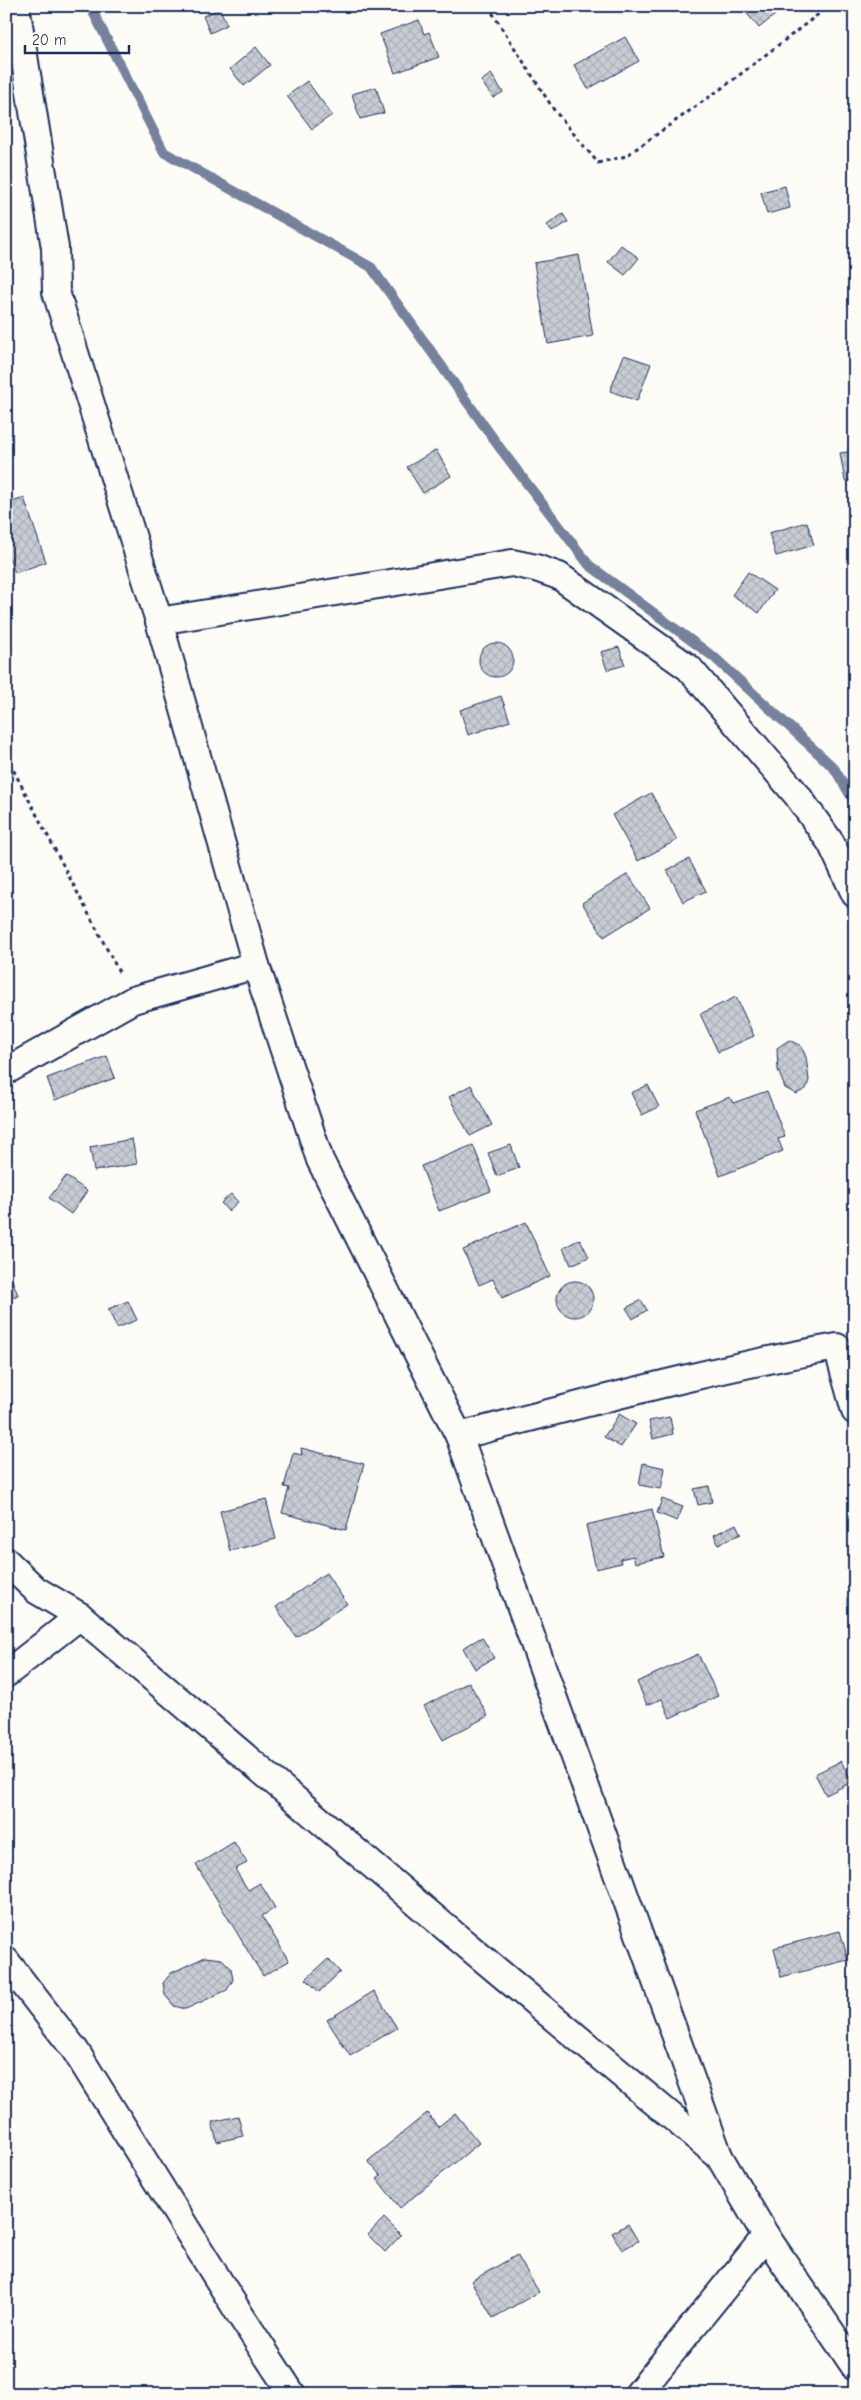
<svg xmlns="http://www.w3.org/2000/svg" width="861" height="2400" font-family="'Comic Neue',sans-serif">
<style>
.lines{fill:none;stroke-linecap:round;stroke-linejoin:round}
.stream{stroke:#76819c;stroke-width:10}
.building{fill:url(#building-cross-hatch);stroke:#1b2f5e}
.street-casing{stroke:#1b2f5e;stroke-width:30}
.path{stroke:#1b2f5e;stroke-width:3;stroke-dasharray:4 4;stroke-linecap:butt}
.street{stroke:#fdfcf7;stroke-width:26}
</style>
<defs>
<pattern id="building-cross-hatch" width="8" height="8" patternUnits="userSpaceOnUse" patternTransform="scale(1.25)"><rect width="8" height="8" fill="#c9ccd3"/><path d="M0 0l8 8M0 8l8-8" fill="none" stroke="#acb0b8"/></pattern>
</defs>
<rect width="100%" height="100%" fill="#fdfcf7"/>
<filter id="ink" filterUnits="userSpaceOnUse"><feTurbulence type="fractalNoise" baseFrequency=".02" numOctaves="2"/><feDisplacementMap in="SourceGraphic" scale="10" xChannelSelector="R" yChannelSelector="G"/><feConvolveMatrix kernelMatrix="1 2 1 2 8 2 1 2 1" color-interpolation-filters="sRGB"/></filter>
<g filter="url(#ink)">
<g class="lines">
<polyline class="stream" points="90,6 164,152 371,267 500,448 589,565 715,658 834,768 855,803"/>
</g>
<g class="building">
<polygon points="749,6 767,6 775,15 759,28 744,10"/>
<polygon points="220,9 227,25 210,33 203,16"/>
<polygon points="419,20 424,34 429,32 439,57 395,73 380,34"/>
<polygon points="625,37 639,61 588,89 574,65"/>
<polygon points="256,47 270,65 244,86 230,69"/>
<polygon points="491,74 503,92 493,98 481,81"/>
<polygon points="307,81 332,115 312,129 287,96"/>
<polygon points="376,87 384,113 360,119 352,94"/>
<polygon points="785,186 790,208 767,214 761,192"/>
<polygon points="563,214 568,222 552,232 547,225"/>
<polygon points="621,245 639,258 625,275 608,262"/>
<polygon points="579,255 593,336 548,344 534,263"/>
<polygon points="624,355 651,364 637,401 610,391"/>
<polygon points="436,450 451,476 423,493 407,467"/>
<polygon points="855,451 855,480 845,481 840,453"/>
<polygon points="24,498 46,562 15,573 6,549 6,504"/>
<polygon points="807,522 814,545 776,556 769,533"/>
<polygon points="748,572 775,590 759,613 732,595"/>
<circle cx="496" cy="660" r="17"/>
<polygon points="619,647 625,665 607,670 601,652"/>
<polygon points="501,696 510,721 468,735 460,710"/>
<polygon points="651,793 677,840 638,861 612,815"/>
<polygon points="689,859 706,891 683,902 667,870"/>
<polygon points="628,874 650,908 604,937 582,903"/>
<polygon points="736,997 754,1036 718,1052 700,1014"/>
<polygon points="789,1040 801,1046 806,1057 809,1080 806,1089 796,1094 785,1088 778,1070 777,1048"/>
<polygon points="107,1056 115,1078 55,1100 47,1078"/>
<polygon points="471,1085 492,1125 470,1136 449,1097"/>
<polygon points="648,1085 659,1107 642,1115 631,1093"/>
<polygon points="767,1091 785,1137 778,1139 783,1151 720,1176 695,1110 730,1097 733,1103"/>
<polygon points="132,1139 137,1164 94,1171 90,1147"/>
<polygon points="473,1145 491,1191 439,1211 421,1166"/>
<polygon points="511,1145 519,1168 497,1176 488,1153"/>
<polygon points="66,1176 87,1191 71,1214 49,1198"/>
<polygon points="231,1194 238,1202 228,1211 221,1203"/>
<polygon points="526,1222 550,1276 502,1298 493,1279 479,1285 463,1250"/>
<polygon points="580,1239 589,1257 571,1265 563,1248"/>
<polygon points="12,1280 18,1295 6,1300 6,1282"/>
<circle cx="575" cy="1299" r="18"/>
<polygon points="641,1300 647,1310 633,1319 626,1308"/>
<polygon points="128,1301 137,1320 117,1328 108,1309"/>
<polygon points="619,1414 636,1424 621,1447 604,1437"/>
<polygon points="670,1417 673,1434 653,1439 649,1421"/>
<polygon points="301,1448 364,1464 346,1530 282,1513 289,1488 284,1487 293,1453 302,1455"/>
<polygon points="643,1463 665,1468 661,1489 639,1485"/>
<polygon points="709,1486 712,1502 698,1505 694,1489"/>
<polygon points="266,1499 276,1539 230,1551 220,1511"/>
<polygon points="662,1499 683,1507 677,1521 657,1513"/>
<polygon points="652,1509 664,1557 635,1563 633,1556 620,1559 621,1563 596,1569 586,1525"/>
<polygon points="736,1524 741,1534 718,1544 714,1535"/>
<polygon points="326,1573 347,1604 296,1637 276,1607"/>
<polygon points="482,1637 494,1658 475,1669 463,1648"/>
<polygon points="698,1654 718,1696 670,1718 662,1699 647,1705 637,1682"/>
<polygon points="469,1682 488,1716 443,1740 424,1706"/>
<polygon points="841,1761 852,1782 826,1795 815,1774"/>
<polygon points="234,1842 247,1863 235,1869 248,1890 260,1883 275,1908 262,1916 289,1961 263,1976 196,1865"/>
<polygon points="840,1931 848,1960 781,1977 774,1948"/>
<polygon points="205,1957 222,1959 231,1968 233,1980 227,1990 186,2009 174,2006 165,1995 163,1983 171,1973"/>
<polygon points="328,1959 340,1972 319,1992 306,1979"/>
<polygon points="374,1991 397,2028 350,2056 327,2020"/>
<polygon points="427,2113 438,2127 455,2113 479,2143 400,2208 377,2179 381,2176 368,2161"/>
<polygon points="238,2116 243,2136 217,2142 212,2122"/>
<polygon points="384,2218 401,2235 385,2252 368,2235"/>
<polygon points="628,2224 638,2241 622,2250 612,2233"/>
<polygon points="517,2255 539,2292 493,2318 471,2281"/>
</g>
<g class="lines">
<defs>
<g id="street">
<polyline points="16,6 55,248 56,292 159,621 256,965 320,1160 459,1436 719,2156 766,2236 855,2367"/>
<polyline points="159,621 512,563 536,568 559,576 689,668 797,795 831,843 855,894"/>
<polyline points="6,1071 133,1000 256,965"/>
<path d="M459 1436C585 1404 710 1369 837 1347L855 1411"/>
<polyline points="6,1561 36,1590 80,1616 445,1927 719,2156"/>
<polyline points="6,1674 80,1616"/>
<polyline points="6,1961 75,2050 239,2313 292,2394"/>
<polyline points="638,2394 766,2236"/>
</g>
</defs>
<use href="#street" class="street-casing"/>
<g class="path">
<polyline points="488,6 554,110 598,163 626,156 729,83 829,6"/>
<polyline points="6,756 119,972"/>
</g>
<use href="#street" class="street"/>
</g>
</g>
<rect width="861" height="2400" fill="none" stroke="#fdfcf7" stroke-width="25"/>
<rect x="12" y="12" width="836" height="2375" fill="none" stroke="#1b2f5e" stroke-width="2" filter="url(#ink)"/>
<path d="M25 45v8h104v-8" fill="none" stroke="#1b2f5e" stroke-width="2.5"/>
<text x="32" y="45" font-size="15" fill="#1b2f5e" stroke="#fdfcf7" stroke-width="4" paint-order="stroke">20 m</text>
</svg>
